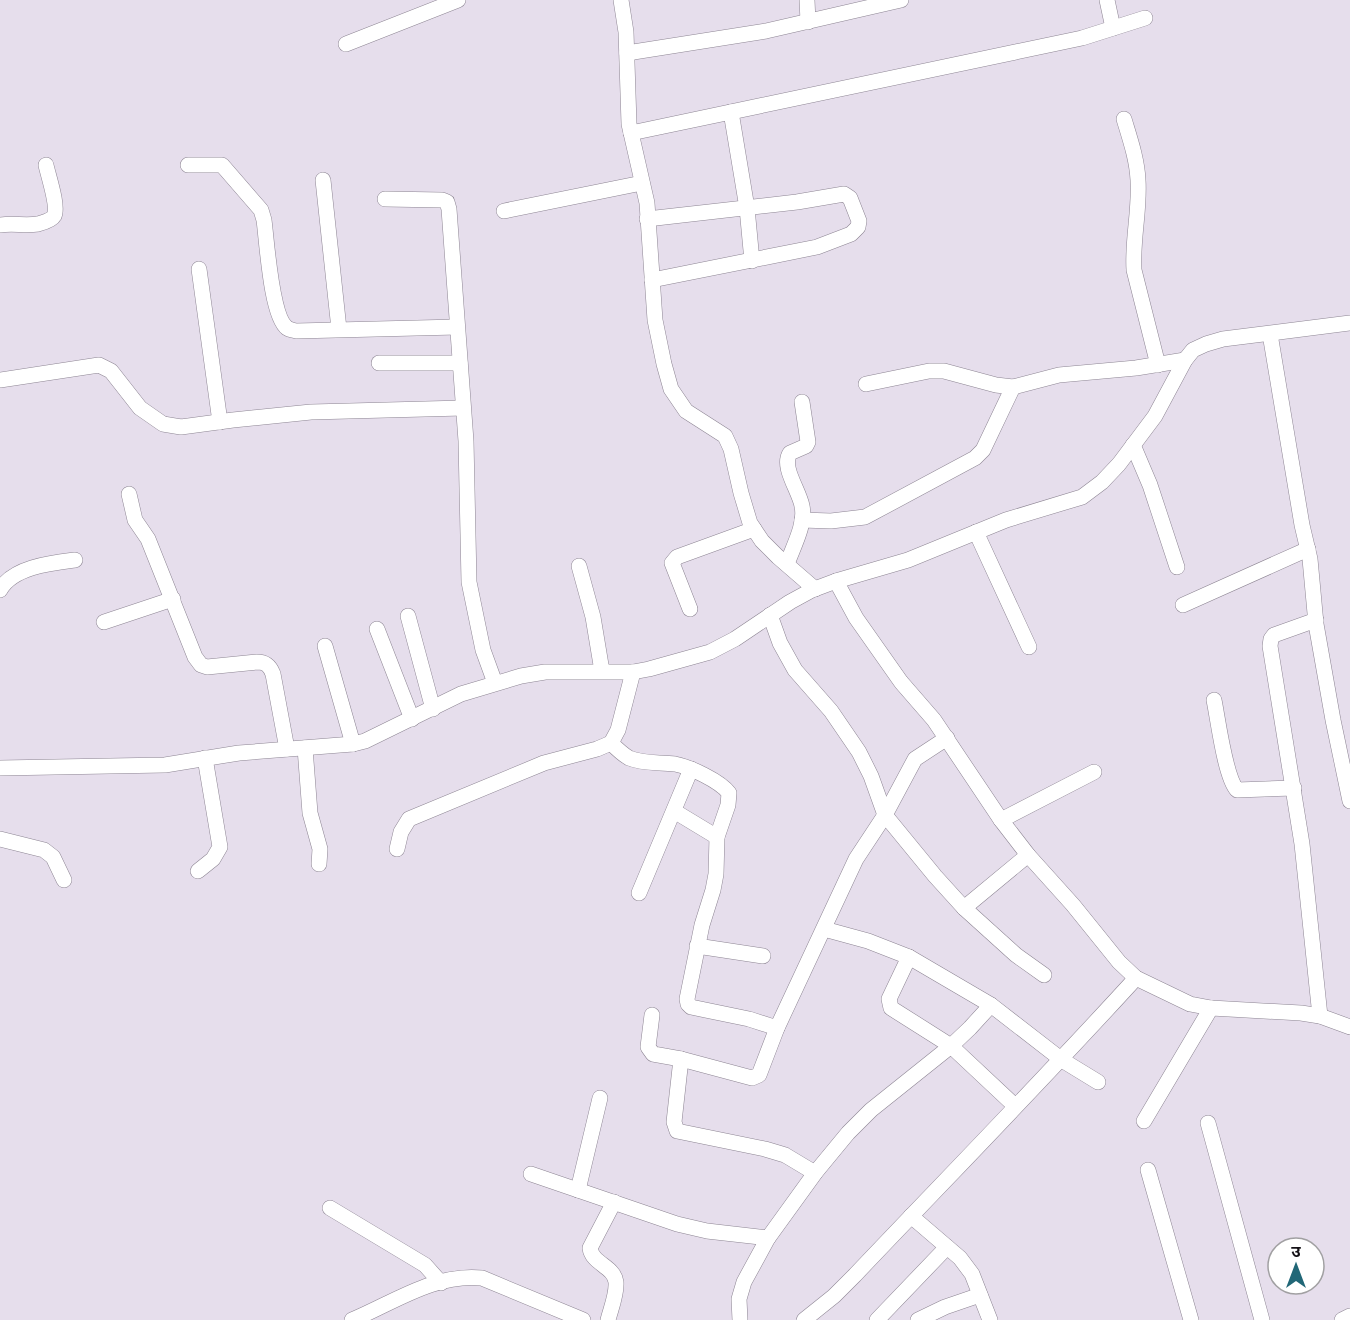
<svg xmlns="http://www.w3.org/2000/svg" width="1350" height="1320" font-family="Commissioner,'Noto Sans Devanagari',sans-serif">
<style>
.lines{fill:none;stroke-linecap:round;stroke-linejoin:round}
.minor-casing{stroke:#8d8593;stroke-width:16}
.minor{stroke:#fff;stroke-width:15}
</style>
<rect width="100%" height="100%" fill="#e6deec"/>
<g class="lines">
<defs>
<g id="minor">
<polyline points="621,0 626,32 629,124 647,203 655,320 664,364 671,389 686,411 725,436 731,449 741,493 750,523 762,541 778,557 815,589"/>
<polyline points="807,0 808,22"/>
<polyline points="1107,0 1113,28"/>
<polyline points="346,44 458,0"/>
<polyline points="627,53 766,31 901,0"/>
<polyline points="731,112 747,208 752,261"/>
<path d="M1124 119C1130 139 1137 159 1138 180 1140 210 1132 240 1134 270L1158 365"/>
<polyline points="631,133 1082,38 1145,18"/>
<path d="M188 165H222L261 210 264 220C267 242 271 316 287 328 290 330 293 330 296 331L457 327"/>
<polyline points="323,180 339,329"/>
<polyline points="385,199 442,200 447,202 449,209 466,441 469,582 483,650 495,683"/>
<polyline points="504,211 642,183"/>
<polyline points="647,219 797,202 844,194 850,198 859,221 858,227 851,234 817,247 652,280"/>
<path d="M0 225C13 223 25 226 38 224 42 223 52 220 54 216 59 207 48 175 46 165"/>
<polyline points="199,269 220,422"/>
<polyline points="1270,334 1302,525 1310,559 1316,624 1333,720 1350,801"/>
<polyline points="379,363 460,363"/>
<polyline points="0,380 99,365 111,371 140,408 163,424 181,427 233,420 311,412 463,408"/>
<polyline points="866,384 929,371 944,371 996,385 1013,387 1059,375 1136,368 1185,360"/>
<polyline points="1133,445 1150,485 1177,567"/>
<path d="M129 494 135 520 148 539 195 657 201 665 207 667 257 662C266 662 270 666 273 674L287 749"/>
<polyline points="802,520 831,521 865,517 975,458 983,450 1013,387"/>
<polyline points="976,532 1029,647"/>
<path d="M787 564C793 547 806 524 802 506 799 490 781 467 790 453L806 446 808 442 802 402"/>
<polyline points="579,566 593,617 602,671"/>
<polyline points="836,581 856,618 901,682 934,720 1001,820 1028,855 1073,905 1119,962 1136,978 1190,1004 1211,1008 1301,1013 1320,1016 1350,1027"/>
<path d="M0 590C13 567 51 563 75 560"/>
<polyline points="1183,605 1308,549"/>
<polyline points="690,609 672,563 677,557 754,529"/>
<polyline points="770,615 780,643 795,670 831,711 859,752 871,776 885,815 935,876 964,908 1016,955 1044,975"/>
<polyline points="408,616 433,709"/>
<polyline points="1316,620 1274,635 1271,639 1270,646 1302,844 1320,1016"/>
<polyline points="104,622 173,599"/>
<polyline points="377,629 412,719"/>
<polyline points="325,646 353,744"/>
<path d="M1214 700C1218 719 1225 777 1237 790L1294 788"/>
<path d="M611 743C616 748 622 754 629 758 643 764 660 762 675 764 690 767 720 781 729 793L728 805 717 837 716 874 713 890 702 925 687 999 688 1004 691 1007 749 1019 777 1028"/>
<polyline points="305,748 310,813 320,849 319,864"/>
<polyline points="0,768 165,765 239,753 353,744 365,741 461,694 521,676 545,672 633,672 649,669 710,652 735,639 790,602 812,590 836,581 908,560 1006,520 1082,497 1102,482 1119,464 1155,416 1185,360 1193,350 1206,344 1223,339 1350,323"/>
<polyline points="674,811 717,837"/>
<polyline points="1001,820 1094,772"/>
<polyline points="0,839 44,850 53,857 64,880"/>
<polyline points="397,849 401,832 409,819 544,763 597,749 611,743 618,730 633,672"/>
<polyline points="198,871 213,859 220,847 205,758"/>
<polyline points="639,893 691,769"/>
<polyline points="964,908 1028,855"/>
<polyline points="824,929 868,941 909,957 991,1005 1062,1060 1098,1082"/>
<polyline points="697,946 763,956"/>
<polyline points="909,957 889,999 891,1008 951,1046 1015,1106"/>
<polyline points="652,1015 648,1047 653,1054 681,1059 752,1078 759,1075 777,1028 856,859 885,815 915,759 947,738"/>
<polyline points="681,1059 674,1122 677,1131 765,1149 785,1155 815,1173"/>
<polyline points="1144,1121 1211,1008"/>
<polyline points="1208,1123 1262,1320"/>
<polyline points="1148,1170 1191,1320"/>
<polyline points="531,1174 677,1224 707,1231 768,1238"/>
<polyline points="578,1190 600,1098"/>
<polyline points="330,1208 425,1265 441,1283"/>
<polyline points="911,1216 960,1258 972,1274 990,1320"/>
<path d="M352 1320C393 1303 435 1273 482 1278L583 1320"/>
<path d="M608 1320C611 1308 617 1294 616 1282 614 1266 592 1264 590 1248L614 1202"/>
<polyline points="740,1320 739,1299 744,1282 768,1238 815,1173 848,1133 871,1110 951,1046 970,1028 991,1005"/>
<path d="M804 1320 834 1296 855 1275C949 1176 1044 1079 1136 978"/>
<polyline points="877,1320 947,1247"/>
<polyline points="918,1320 945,1307 980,1295"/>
<polyline points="1342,1320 1350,1316"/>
</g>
</defs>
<use href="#minor" class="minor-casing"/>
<use href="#minor" class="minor"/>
</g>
<g transform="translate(1296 1266)"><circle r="28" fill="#ffffff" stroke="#a1a0a2" stroke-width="1.5"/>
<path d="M0-4.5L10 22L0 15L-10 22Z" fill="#216777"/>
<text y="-9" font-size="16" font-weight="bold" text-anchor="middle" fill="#141116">उ</text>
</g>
</svg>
